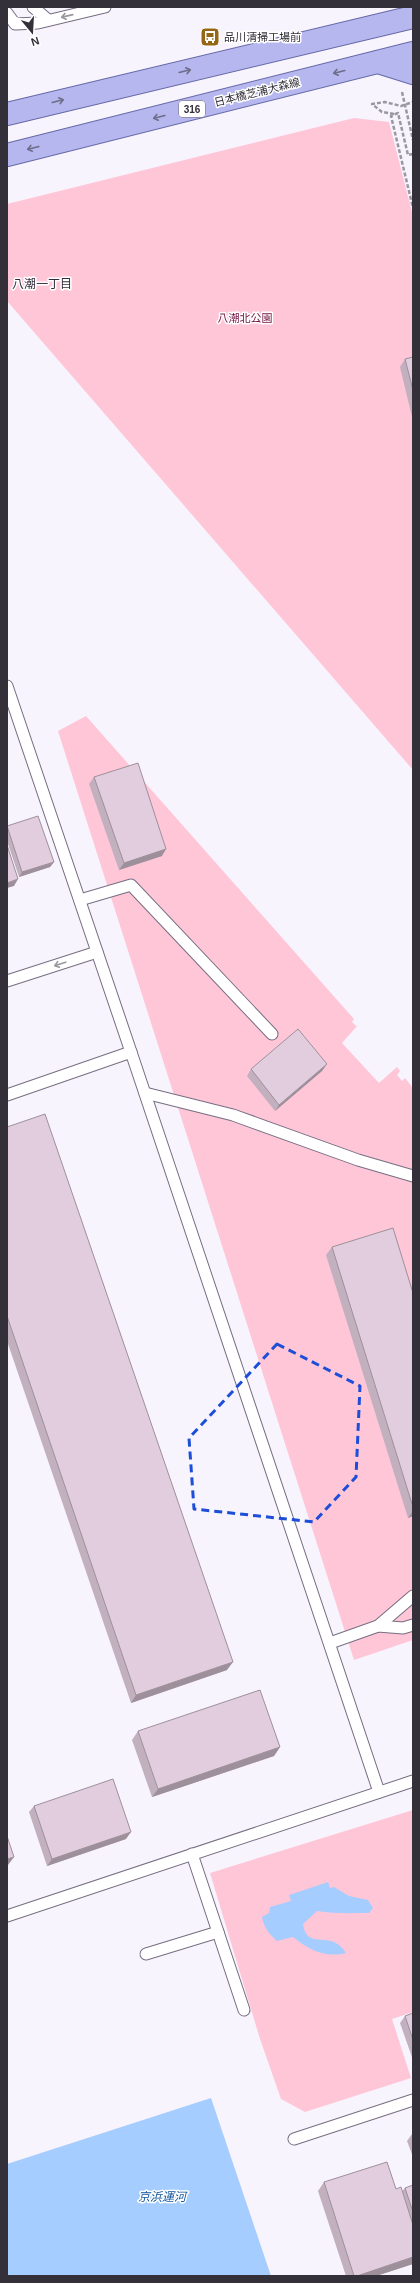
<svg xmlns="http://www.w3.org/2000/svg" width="420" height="2283" font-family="Arial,'Noto Sans JP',sans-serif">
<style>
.green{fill:#fec6d7}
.water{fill:#a5cdff}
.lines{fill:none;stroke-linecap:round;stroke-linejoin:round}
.lane-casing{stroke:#776e82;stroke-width:13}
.primary-casing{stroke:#6769a7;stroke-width:24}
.path{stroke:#9b97a0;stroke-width:2.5;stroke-dasharray:4 2;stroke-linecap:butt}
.lane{stroke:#fff;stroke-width:11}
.primary{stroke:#b5b7ee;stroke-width:22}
.wall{fill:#c2b0bf}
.shaded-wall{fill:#9e909b}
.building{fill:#e1cdde;stroke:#9e909b}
.oneway{stroke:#9a989c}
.oneway2{stroke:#6e6d8a}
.marked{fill:none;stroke:#1d4ed8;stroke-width:3;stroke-dasharray:8 5;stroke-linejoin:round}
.labels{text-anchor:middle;stroke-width:3;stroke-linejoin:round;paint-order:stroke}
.shield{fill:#fff;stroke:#716e74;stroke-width:1}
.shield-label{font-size:10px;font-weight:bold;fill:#343039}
.poi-label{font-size:11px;fill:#343039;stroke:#fff;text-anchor:start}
.street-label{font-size:11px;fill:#343039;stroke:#fff}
.park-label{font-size:11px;fill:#731440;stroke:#fff}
.neighbourhood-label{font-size:12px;fill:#342c3d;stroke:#fff}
.water-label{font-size:12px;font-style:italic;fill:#0e539b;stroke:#fff}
</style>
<rect width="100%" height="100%" fill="#f8f4fd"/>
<g class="green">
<polygon points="354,118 389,122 413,216 413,770 7,301 7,204"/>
<polygon points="86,716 354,1019 352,1022 356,1026 358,1025 342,1043 379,1083 397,1067 400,1071 397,1075 402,1081 405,1078 413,1088 413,1640 354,1660 58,731"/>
<polygon points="413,1810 413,2012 392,2019 411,2078 305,2112 281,2099 260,2039 210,1873"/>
</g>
<g class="water">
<path d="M328 1882 330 1888 334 1887 349 1896 368 1900 373 1908 369 1913C351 1913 334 1914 317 1911L303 1924C307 1952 331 1928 346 1953 325 1958 309 1950 293 1937L277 1941C269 1934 264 1928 262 1917L269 1913 270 1907 291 1901 289 1895Z"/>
<polygon points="211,2098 271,2276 7,2276 7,2164"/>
</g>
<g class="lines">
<defs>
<g id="lane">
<polyline points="33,7 48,20"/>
<polyline points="7,13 15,24 38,23 105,7"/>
<polyline points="7,686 131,1052"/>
<polyline points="80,900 131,885 272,1034"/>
<polyline points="7,981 97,952"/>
<polyline points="145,1093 233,1115 358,1160 413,1176"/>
<polyline points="7,1095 131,1052 379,1792"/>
<polyline points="378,1626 403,1628 413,1625"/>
<polyline points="330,1643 378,1626 413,1596"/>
<polyline points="192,1854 244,2010"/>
<polyline points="7,1916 413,1781"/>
<polyline points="146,1954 218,1932"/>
<polyline points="294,2139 413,2100"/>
</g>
<g id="primary">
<polyline points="378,62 413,73"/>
<polyline points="7,114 413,17"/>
<polyline points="7,155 413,53"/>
</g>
</defs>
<use href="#lane" class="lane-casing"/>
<use href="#primary" class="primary-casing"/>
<g class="path">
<polyline points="402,92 413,140"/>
<polyline points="394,114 382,112 372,104 385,102 401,106 413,102"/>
<polyline points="413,154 408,155 398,113 391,116 413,208"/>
</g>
<use href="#lane" class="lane"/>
<use href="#primary" class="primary"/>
</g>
<g class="wall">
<polygon points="413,357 413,421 400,367 405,359"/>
<polygon points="94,777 162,856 119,870 89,784"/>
<polygon points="7,826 54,862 50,867 19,877 7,841"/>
<polygon points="327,1064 322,1071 275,1111 247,1076 251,1069"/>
<polygon points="7,1127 227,1670 131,1703 7,1341"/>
<polygon points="332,1247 413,1293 413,1516 408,1518 326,1255"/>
<polygon points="138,1731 280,1747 274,1756 152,1797 132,1740"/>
<polygon points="34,1806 126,1839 47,1866 29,1812"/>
<polygon points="413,2013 413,2060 400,2023 405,2016"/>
<polygon points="413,2133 413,2157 407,2141 412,2134"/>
<polygon points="324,2182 396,2189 402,2191 405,2188 413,2185 413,2264 376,2276 346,2276 318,2191"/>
</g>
<g class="shaded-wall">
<polygon points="166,849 162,856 119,870 124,863"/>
<polygon points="54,862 50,867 19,877 22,872"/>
<polygon points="18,879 14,886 7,888 7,883"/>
<polygon points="327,1064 322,1071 275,1111 279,1105"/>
<polygon points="413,1511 413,1516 408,1518"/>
<polygon points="233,1662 227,1670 131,1703 136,1695"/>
<polygon points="280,1747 274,1756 152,1797 158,1789"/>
<polygon points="131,1832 126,1839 47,1866 52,1859"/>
<polygon points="14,1857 8,1865 7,1865 7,1859"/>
<polygon points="413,2257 413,2264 376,2276 357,2276"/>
</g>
<g class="building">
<polygon points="413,357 413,390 405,359"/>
<polygon points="138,763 166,849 124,863 94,777"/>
<polygon points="38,816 54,862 22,872 7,826"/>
<polygon points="7,845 18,879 7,883"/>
<polygon points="298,1029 327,1064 279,1105 251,1069"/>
<polygon points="45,1114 233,1662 136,1695 7,1316 7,1127"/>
<polygon points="393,1228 413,1293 413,1507 332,1247"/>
<polygon points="260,1690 280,1747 158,1789 138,1731"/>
<polygon points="113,1779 131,1832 52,1859 34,1806"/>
<polygon points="7,1836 14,1857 7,1859"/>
<polygon points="413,2013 413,2040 405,2016"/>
<polygon points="387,2162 396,2189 401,2187 413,2225 413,2257 357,2276 354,2276 324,2182"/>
<polygon points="413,2185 413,2212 405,2188"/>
</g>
<defs><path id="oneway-shaft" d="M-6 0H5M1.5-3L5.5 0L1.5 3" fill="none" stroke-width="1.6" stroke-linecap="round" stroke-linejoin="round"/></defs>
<g class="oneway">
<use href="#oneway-shaft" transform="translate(67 16) rotate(167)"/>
<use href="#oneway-shaft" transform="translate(60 964) rotate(162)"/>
</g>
<g class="oneway2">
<use href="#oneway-shaft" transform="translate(185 71) rotate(-14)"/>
<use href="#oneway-shaft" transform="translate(339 72) rotate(166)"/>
<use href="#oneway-shaft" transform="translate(58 101) rotate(-14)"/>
<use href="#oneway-shaft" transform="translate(159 117) rotate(166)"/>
<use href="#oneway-shaft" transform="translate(33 148) rotate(166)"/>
</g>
<path class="marked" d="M277 1344 360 1386 356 1477 314 1522 194 1509 189 1438Z"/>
<defs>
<symbol id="bus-square" viewBox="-11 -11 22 22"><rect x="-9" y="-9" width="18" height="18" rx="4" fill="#956715" stroke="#fff"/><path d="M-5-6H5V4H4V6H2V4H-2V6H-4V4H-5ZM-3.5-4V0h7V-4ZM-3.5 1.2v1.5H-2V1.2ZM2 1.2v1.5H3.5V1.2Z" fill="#fff"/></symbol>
</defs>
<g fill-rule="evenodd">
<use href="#bus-square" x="199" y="26" width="22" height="22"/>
</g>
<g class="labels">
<rect class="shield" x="179" y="101" width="26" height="16" rx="3"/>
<g class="shield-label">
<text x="192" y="113">316</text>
</g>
<g class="poi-label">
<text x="224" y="41">品川清掃工場前</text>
</g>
<g class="street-label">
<text transform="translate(257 92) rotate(-14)" y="4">日本橋芝浦大森線</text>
</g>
<g class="park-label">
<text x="245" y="322">八潮北公園</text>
</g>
<g class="neighbourhood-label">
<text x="42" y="288">八潮一丁目</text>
</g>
<g class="water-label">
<text x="162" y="2201">京浜運河</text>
</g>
</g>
<rect width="420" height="2283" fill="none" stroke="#343039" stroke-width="16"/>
<g transform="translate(32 32) rotate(162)" stroke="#ffffff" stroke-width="3" paint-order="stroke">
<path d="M0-3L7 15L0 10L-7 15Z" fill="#343039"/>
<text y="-6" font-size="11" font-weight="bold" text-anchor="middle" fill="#343039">N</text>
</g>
</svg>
